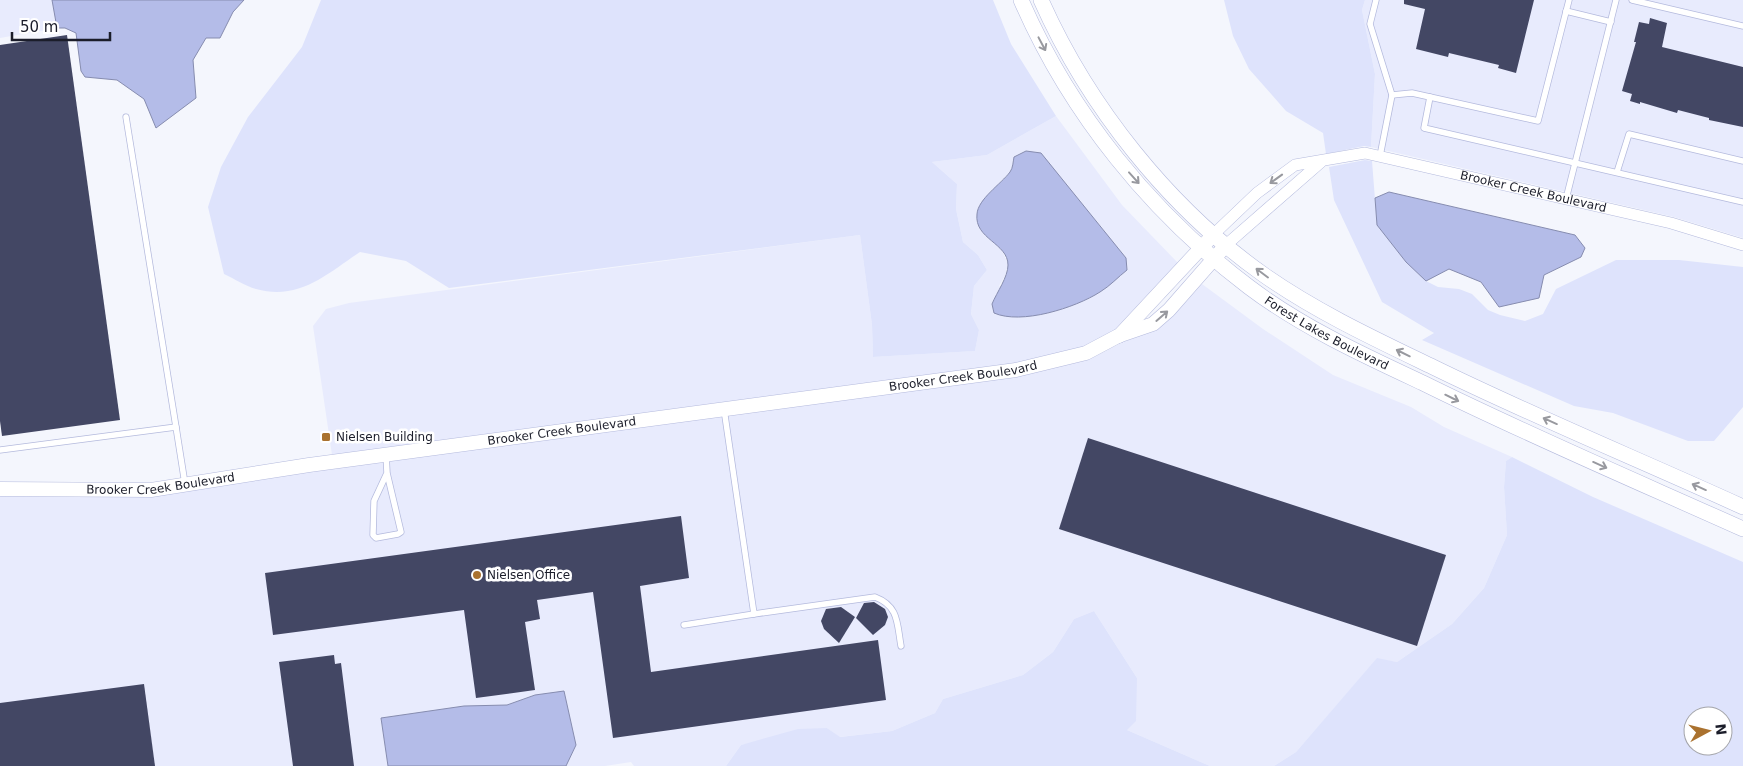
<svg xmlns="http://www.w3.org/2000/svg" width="1743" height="766" font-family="'DejaVu Sans',sans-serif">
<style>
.built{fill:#e8ebfd;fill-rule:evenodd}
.green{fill:#dee3fc;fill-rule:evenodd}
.water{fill:#b4bce8;stroke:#868caf}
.building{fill:#434764}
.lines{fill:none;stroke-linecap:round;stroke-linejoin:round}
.service-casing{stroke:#b4badd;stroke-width:7}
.minor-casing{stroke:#b4badd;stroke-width:12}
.tertiary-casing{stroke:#b4badd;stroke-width:15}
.secondary-casing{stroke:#b4badd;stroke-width:16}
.service{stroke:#fff;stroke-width:5.5}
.minor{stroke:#fff;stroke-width:11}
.tertiary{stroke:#fff;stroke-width:14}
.secondary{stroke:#fff;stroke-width:15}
.oneway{stroke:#98999f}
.poi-dot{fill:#aa722f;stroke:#fff;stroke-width:2}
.labels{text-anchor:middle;stroke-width:5;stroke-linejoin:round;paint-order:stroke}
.street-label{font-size:12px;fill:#1b1d2a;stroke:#fff}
.poi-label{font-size:12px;fill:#1b1d2a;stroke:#fff;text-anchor:start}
</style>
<rect width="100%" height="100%" fill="#f4f6fd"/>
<g class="built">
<polygon points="0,0 52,0 57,28 0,38"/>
<polygon points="1365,0 1743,0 1743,238 1674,217 1371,147 1375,74 1362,10"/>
<path d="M1056 116 1122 205 1178 263 1114 331 1083 347 1015 363 332 455 313 326 326 309 349 303 860 235 872 325 873 357 975 351 979 330 971 314 974 286 987 270 978 255 963 242 956 209 957 184 932 162 987 155ZM1026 151 1041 154 1104 230 1100 293 1056 311 1032 316 999 286 1006 274 1008 263 1002 251 988 194 1011 171 1014 157Z"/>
<polygon points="1202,284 1263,329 1333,375 1411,407 1444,427 1512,457 1506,461 1504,487 1507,535 1484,588 1452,624 1397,662 1377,659 1296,752 1274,766 1210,766 1127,730 1137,678 1094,611 1074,619 1053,652 1023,675 943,699 935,713 892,731 839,737 827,728 741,745 726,766 634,766 631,762 605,766 566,766 576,744 535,695 507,705 464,706 381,718 388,766 0,766 0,495 310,471 1088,360 1123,342 1158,329 1175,314"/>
</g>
<g class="green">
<path d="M321 0H993L1011 44 1056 116 987 155 932 162 957 184 956 209 963 242 978 255 987 270 974 286 971 314 979 330 975 351 873 357 872 325 860 235 449 288 406 261 360 252C327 274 299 301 256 289 245 286 235 279 224 274L208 207 221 167 248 117 302 47Z"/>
<polygon points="1224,0 1365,0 1362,10 1375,74 1371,147 1364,146 1326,154 1323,133 1286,111 1249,69 1233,36"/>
<polygon points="1365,160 1372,161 1377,225 1406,262 1426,281 1438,287 1459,289 1472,294 1488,310 1500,315 1525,321 1543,314 1556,289 1616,260 1679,260 1743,267 1743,407 1714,441 1688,441 1613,413 1574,406 1422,340 1434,333 1382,302 1334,200 1329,167"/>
<path d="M1512 457 1593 497 1743 562V766H1274L1296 752 1377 658 1397 662 1452 624 1484 588 1507 535 1504 487 1506 461ZM1693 716H1723V746H1693Z"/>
<polygon points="1094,611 1137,678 1136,721 1127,730 1210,766 726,766 741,745 798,729 827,728 840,737 892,731 935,713 943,699 1023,675 1053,652 1074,619"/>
</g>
<g class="water">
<polygon points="52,0 244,0 233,12 220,38 206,38 193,60 196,98 156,128 144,99 117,80 85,77 81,71 76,33 65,28 57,28"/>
<path d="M1026 151 1041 153 1126 258 1127 270C1118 277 1110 286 1100 292 1075 308 1021 325 994 313L992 304C997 292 1008 277 1008 265 1008 243 974 239 977 214 978 199 1001 184 1010 172 1013 168 1013 162 1014 157Z"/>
<polygon points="1389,192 1575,235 1585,248 1581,257 1544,275 1539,298 1499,307 1481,282 1449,269 1426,281 1406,262 1377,225 1375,198"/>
<polygon points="564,691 576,745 566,766 388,766 381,718 464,706 507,705 535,695"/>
</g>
<g class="building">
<polygon points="1404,0 1534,0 1516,73 1498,68 1499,65 1449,53 1448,57 1416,49 1425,9 1404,4"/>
<polygon points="1650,18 1667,23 1662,47 1743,67 1743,127 1709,120 1709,118 1678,110 1677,113 1640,102 1640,104 1630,101 1632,94 1622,91 1636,42 1634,42 1639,22 1649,24"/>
<polygon points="67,35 120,420 2,436 0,421 0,45"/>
<polygon points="1088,438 1446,555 1417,646 1059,529"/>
<polygon points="681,516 689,578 640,586 651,672 878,640 886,700 613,738 593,592 537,600 540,619 525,622 535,690 476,698 464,610 273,635 265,573"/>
<polygon points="874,602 885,609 888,617 885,625 873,635 856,618 864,603"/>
<polygon points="841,607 855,617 839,643 824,629 821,621 826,609"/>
<polygon points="334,655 335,664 341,663 354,766 293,766 279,662"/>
<polygon points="144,684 155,766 0,766 0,703"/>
</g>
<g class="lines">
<defs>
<g id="service">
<polyline points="1376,0 1370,24 1392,95 1380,156"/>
<polyline points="1632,0 1743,26"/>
<polyline points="1566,11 1611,22"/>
<polyline points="1392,95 1412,93 1538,121 1569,0"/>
<polyline points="1430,97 1424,128 1743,202"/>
<polyline points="126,117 176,427"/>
<polyline points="1617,172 1629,134 1743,161"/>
<polyline points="1566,199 1616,0"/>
<path d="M724 409 754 614 875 597C899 606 897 624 901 646"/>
<polyline points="0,450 176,427 185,484"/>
<polyline points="386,454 387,473 401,532 398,534 376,538 373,535 374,501 387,473"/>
<polyline points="684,625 754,614"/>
</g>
<g id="minor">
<path id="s1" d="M1215 233 1257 193 1295 165 1365 153 1671 223 1743 245"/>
<polyline points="1226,245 1321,162"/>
</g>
<g id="tertiary">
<polyline points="1119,336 1215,233"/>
<path id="s2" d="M0 489 151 490 309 465 1016 370 1086 353 1118 336 1153 324 1169 310 1226 245"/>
</g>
<g id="secondary">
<path id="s3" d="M1021 0C1070 113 1151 213 1249 287 1302 327 1363 355 1423 383 1528 435 1636 481 1743 529"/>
<path d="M1041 0C1088 106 1169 208 1264 275 1317 312 1375 339 1433 367 1535 417 1640 460 1743 507"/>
</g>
</defs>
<use href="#service" class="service-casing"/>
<use href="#minor" class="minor-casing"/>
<use href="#tertiary" class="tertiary-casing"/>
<use href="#secondary" class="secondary-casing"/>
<use href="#service" class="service"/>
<use href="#minor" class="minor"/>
<use href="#tertiary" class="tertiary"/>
<use href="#secondary" class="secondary"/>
</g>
<defs><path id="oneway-shaft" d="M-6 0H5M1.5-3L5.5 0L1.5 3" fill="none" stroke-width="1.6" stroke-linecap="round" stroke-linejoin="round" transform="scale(1.25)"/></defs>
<g class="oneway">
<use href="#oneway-shaft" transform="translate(1042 44) rotate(62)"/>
<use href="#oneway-shaft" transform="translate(1134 178) rotate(48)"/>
<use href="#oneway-shaft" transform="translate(1276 179) rotate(144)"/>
<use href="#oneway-shaft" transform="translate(1262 273) rotate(-143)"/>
<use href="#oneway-shaft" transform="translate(1162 316) rotate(-41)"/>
<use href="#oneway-shaft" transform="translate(1403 353) rotate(-154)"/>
<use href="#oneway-shaft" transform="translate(1452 398) rotate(26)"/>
<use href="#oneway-shaft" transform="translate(1550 421) rotate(-156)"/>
<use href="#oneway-shaft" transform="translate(1600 465) rotate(24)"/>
<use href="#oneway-shaft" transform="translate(1699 487) rotate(-156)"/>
</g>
<g class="poi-dot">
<rect x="321" y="432" width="10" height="10" rx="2.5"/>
<circle cx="477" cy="575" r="5"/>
</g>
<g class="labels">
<g class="street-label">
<text dy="4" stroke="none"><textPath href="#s1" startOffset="349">Brooker Creek Boulevard</textPath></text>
<text dy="4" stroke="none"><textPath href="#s3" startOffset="461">Forest Lakes Boulevard</textPath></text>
<text dy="4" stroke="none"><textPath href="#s2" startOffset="971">Brooker Creek Boulevard</textPath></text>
<text dy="4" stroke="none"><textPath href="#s2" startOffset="566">Brooker Creek Boulevard</textPath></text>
<text dy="4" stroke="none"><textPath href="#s2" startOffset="161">Brooker Creek Boulevard</textPath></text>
</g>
<g class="poi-label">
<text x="336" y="441">Nielsen Building</text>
<text x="487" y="579">Nielsen Office</text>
</g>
</g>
<g transform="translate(1708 731) rotate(83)"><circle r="24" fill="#ffffff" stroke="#a4a5aa"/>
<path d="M0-4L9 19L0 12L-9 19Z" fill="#aa722f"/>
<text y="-8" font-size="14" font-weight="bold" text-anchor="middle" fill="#1b1d2a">N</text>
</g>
<path d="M12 32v8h98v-8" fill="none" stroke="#1b1d2a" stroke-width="2.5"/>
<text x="20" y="32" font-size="15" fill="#1b1d2a" stroke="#ffffff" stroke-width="4" paint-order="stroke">50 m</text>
</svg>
